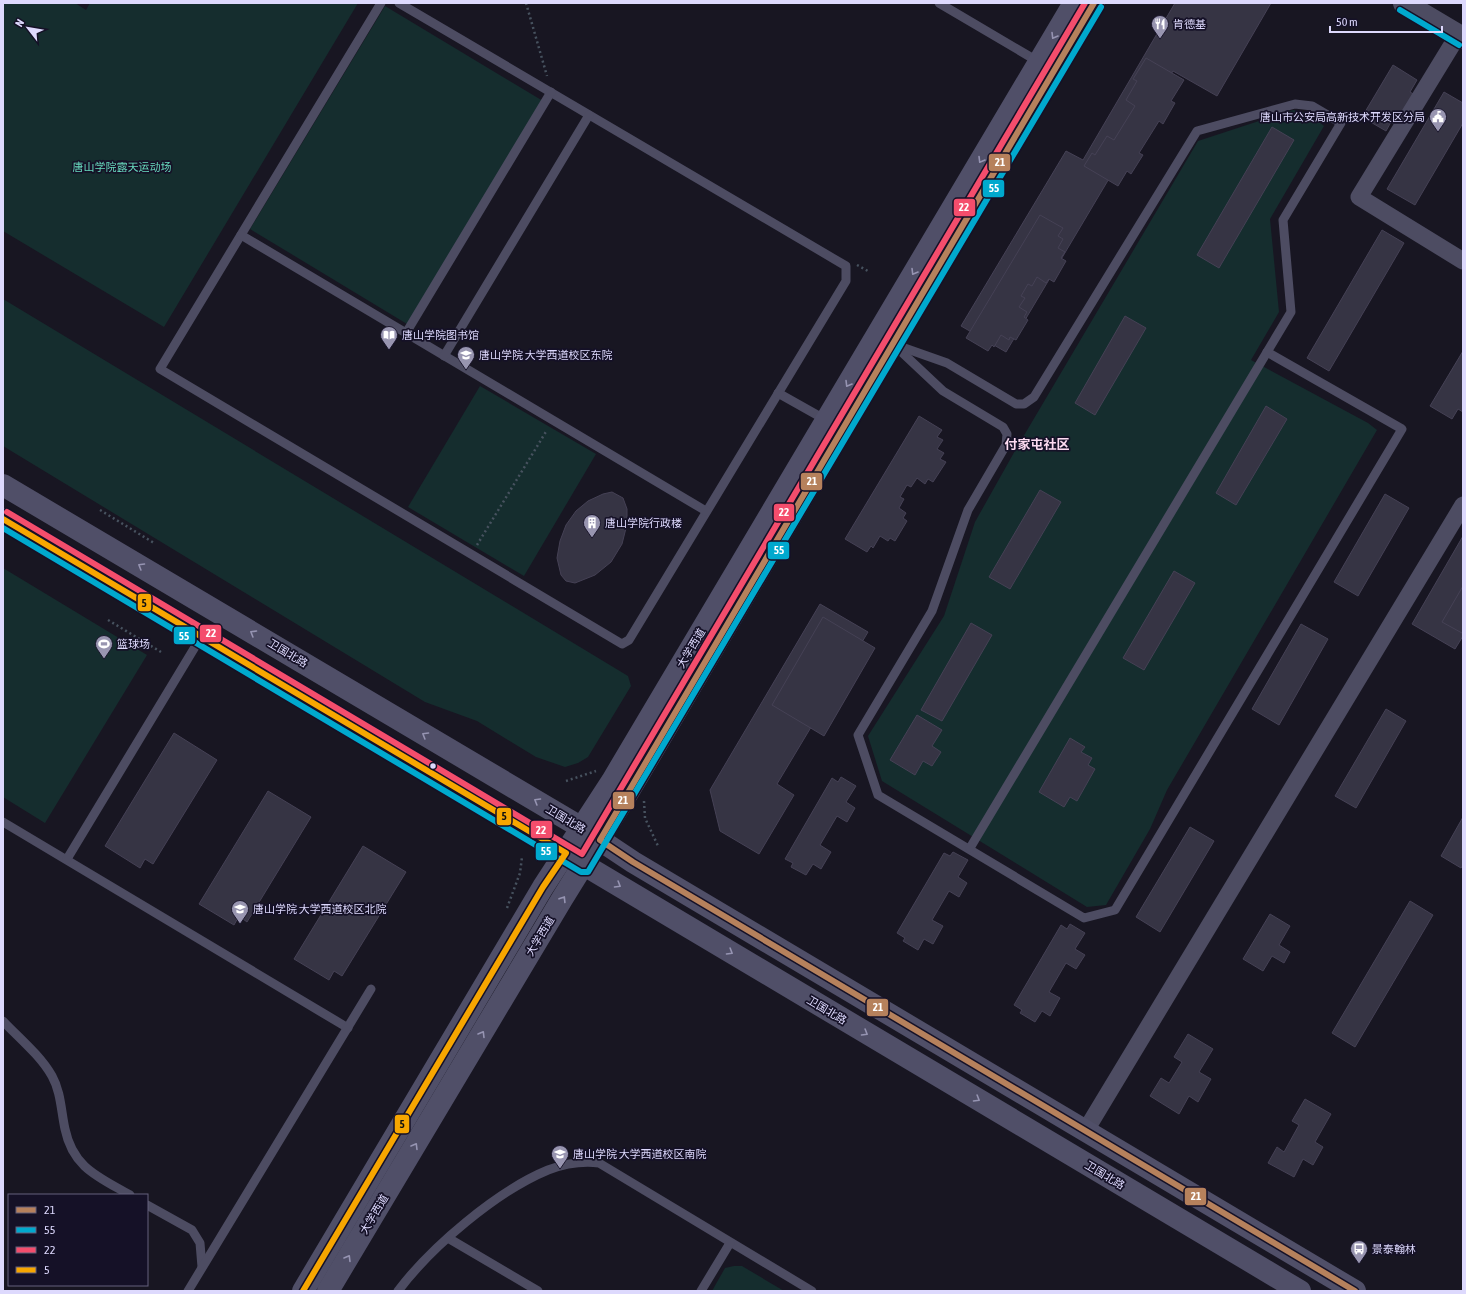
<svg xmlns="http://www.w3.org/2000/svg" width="1466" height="1294" font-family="'Asap Condensed','Noto Sans SC',sans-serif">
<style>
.green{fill:#152d2e}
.building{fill:#363444;stroke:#454155}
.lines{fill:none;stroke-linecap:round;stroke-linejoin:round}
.path{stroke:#47525f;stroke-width:2.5;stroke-dasharray:2 3;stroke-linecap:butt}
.service{stroke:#4d4c62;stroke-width:9}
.minor{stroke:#4d4c62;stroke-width:17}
.tertiary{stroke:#4d4c62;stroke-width:22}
.secondary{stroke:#504f68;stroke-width:22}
.bus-1-casing{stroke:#151127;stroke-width:9}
.bus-2-casing{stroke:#151127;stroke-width:9}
.bus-3-casing{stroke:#151127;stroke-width:9}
.bus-4-casing{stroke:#151127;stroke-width:9}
.bus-1{stroke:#b6815c;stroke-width:6}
.bus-2{stroke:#00a9ce;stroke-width:6}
.bus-3{stroke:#f44d6c;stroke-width:6}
.bus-4{stroke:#f7a600;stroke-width:6}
.oneway{stroke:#9694b2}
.bus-dot{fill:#ddd9fd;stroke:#151127;stroke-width:1.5}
.labels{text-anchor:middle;stroke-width:3.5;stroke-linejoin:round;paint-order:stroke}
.poi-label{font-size:11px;fill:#ddd9fd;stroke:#151127;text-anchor:start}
.park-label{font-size:11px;fill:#68dabe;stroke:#151127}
.street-label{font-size:11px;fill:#ddd9fd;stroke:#151127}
.quarter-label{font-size:13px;font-weight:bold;fill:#fddbf1;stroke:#151127}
.line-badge{stroke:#151127;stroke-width:1.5}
.badge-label{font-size:11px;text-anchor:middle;font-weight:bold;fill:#fff}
.pale-badge-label{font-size:11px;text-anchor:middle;font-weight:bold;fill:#111}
</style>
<rect width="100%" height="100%" fill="#181622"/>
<g class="green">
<polygon points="3,3 75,3 86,10 90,3 358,3 164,327 3,231"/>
<polygon points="385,6 543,101 407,324 250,229"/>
<polygon points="1293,110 1307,113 1324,126 1270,219 1279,312 1251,360 1368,423 1377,430 1167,790 1150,829 1106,905 1087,907 882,781 868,736 944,616 975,522 1016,449 1198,141"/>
<polygon points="3,299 628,676 631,686 588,757 578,763 565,767 536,757 477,721 425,702 3,446"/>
<polygon points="480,386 596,454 524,576 408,507"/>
<polygon points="3,568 147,655 45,823 3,797"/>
<polygon points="734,1266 742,1266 784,1291 712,1291 725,1268"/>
</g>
<g class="building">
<polygon points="1175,3 1271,3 1217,96 1173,71 1006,352 961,326 1066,151 1083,160"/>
<polygon points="1146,58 1184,80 1171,101 1175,103 1163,124 1159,121 1139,153 1143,155 1131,174 1127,171 1118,186 1084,166 1092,153 1095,155 1107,136 1114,140 1135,106 1126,100 1137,81 1133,79"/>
<polygon points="1393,65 1417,80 1410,92 1415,95 1397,126 1391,122 1386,131 1362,117"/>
<polygon points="1444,92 1463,103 1463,123 1415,205 1387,189"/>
<polygon points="1272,127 1294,140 1219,268 1197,255"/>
<polygon points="1040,215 1063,228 1058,236 1063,239 1058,248 1065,252 1061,258 1066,261 1054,282 1049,279 1046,283 1037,277 1032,286 1028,284 1021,296 1025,298 1019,307 1027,312 1024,317 1028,320 1016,340 1010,337 1009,340 1001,335 994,347 992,345 988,351 966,338"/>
<polygon points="1382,230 1404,243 1329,371 1307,358"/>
<polygon points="1125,316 1146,328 1095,415 1075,403"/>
<polygon points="1463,351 1463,412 1458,409 1452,419 1430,406"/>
<polygon points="1266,406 1287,419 1236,505 1216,493"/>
<polygon points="919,416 942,430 937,437 943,440 937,449 944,453 940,459 946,462 933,482 928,479 925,484 917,478 911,487 907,485 900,497 904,499 899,508 906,513 903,518 907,521 895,541 890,538 888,541 880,536 873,548 871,546 867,552 845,539"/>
<polygon points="1040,490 1061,502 1010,589 989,577"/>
<polygon points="612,492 623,498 627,509 627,524 622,544 611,562 595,575 575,583 566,581 561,575 557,558 560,541 566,525 576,511 588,501 603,494"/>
<polygon points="1385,494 1409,508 1358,596 1334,582"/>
<polygon points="1463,536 1463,636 1455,649 1412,624"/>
<polygon points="1174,571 1195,583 1144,670 1123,658"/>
<polygon points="1463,586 1463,631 1462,633 1442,622"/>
<polygon points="820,604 868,632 777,784 794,795 759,854 720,831 710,790"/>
<polygon points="823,617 875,648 824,736 772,705"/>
<polygon points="971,623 992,635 942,721 921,710"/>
<polygon points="1301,624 1328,639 1279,725 1252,709"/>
<polygon points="1386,709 1406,721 1356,808 1335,796"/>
<polygon points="917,715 942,730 932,746 941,752 932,766 923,761 915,775 890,760"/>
<polygon points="174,733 217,760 153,864 145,859 140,868 105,846"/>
<polygon points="1070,738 1085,747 1081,752 1092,758 1088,765 1095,769 1077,801 1070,797 1064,807 1039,792"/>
<polygon points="841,777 856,786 846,802 855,808 847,822 837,816 820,845 831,852 821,869 813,864 806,875 791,867 793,863 785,859 832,778 838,782"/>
<polygon points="268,791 311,817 247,922 239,916 234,925 199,904"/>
<polygon points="1463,817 1463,865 1461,868 1441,856"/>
<polygon points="1190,827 1214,841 1160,932 1136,917"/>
<polygon points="363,846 406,872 342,976 334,971 329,980 294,959"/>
<polygon points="953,852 968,860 958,877 967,883 959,897 949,891 932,920 943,926 933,944 924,939 918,950 903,941 905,938 897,933 944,853 950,856"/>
<polygon points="1410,901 1433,915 1355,1047 1332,1033"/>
<polygon points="1270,914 1290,926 1279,945 1290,952 1284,963 1272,956 1263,971 1243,959"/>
<polygon points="1070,924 1085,933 1075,949 1085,955 1076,969 1066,963 1049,992 1060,998 1050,1016 1042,1011 1035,1022 1020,1013 1022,1010 1014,1005 1061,925 1067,929"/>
<polygon points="1188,1034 1213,1049 1199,1072 1211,1079 1198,1102 1189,1096 1179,1114 1150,1096 1161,1078 1169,1083 1182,1062 1174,1057"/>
<polygon points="1305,1099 1331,1114 1315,1142 1323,1147 1313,1165 1303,1159 1294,1177 1268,1163 1277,1147 1284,1152 1299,1125 1292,1121"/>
</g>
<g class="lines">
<g class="path">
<polyline points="526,3 547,76"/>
<polyline points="857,265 868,271"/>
<polyline points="100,510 154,543"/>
<polyline points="477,545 547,430"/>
<polyline points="108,620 161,652"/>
<polyline points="566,781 596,771"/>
<polyline points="644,801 645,818 658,846"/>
<polyline points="507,908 520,873 522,857"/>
</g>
<g class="service">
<polyline points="381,3 160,369 622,644 629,640 846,281 846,266 399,3"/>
<polyline points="939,3 1039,62"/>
<polyline points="241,235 706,511"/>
<polyline points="406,333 551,92"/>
<polyline points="893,344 943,391 1003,427 1007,434 1006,445 968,510 932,611 858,735 878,795 1084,918 1115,910 1402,429 1267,352"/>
<polyline points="896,345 947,363 1016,404 1024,404 1034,397 1197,131 1295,104 1312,106 1341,123 1283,220 1291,312 970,848"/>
<polyline points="444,356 589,115"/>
<polyline points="778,393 826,420"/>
<polyline points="3,822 348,1028"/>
<polyline points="67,859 201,637"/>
<path d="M3 1021C19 1038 40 1055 52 1076 61 1092 61 1111 65 1129 73 1168 99 1177 130 1195"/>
<polyline points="147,1205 192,1230 200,1243 202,1267"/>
<polyline points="448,1238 538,1291"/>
<polyline points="188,1291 371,989"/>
<path d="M398 1291C431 1247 497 1191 548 1170 564 1164 582 1161 599 1163L812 1291"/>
<polyline points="701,1291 730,1243"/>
</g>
<g class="minor">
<polyline points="1458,35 1359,197 1463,261"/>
<polyline points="1086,1130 1463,505"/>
</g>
<polyline class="tertiary" points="1404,3 1463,38"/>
<g class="secondary">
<polyline points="3,485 582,828 633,862 1355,1291"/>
<polyline points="3,519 1300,1291"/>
<polyline points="303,1291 543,887 612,781 1074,3"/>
<polyline points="328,1291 562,899 629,791 1094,3"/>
</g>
<defs>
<polyline id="bus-1" points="1094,3 600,840 633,862 1355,1291"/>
<g id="bus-2">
<polyline points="1400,10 1459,45"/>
<polyline points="3,528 581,872 588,872 1101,7"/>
</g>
<polyline id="bus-3" points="7,512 582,854 1085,3"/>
<polyline id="bus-4" points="3,519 566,853 543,887 303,1291"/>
</defs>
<use href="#bus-1" class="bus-1-casing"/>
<use href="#bus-2" class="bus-2-casing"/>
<use href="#bus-3" class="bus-3-casing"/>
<use href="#bus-4" class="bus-4-casing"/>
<use href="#bus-1" class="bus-1"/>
<use href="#bus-2" class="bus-2"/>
<use href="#bus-3" class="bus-3"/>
<use href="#bus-4" class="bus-4"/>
</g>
<defs><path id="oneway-chevron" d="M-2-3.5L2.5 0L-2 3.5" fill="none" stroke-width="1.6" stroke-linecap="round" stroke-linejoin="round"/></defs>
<g class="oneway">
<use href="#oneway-chevron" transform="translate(1054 36) rotate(121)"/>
<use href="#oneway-chevron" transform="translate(981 160) rotate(121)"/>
<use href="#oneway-chevron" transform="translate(914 272) rotate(121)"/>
<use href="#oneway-chevron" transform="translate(848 384) rotate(121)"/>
<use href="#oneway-chevron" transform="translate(141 566) rotate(-149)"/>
<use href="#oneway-chevron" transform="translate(253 633) rotate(-149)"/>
<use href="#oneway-chevron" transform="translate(425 735) rotate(-149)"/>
<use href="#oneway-chevron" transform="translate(537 801) rotate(-149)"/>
<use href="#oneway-chevron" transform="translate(618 885) rotate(31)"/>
<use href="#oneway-chevron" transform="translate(563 899) rotate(-58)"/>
<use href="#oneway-chevron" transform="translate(730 952) rotate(31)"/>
<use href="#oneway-chevron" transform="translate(865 1033) rotate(31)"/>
<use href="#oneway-chevron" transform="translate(482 1034) rotate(-59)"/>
<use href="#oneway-chevron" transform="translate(977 1099) rotate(31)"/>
<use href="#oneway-chevron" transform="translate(415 1146) rotate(-59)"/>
<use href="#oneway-chevron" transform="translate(348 1258) rotate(-59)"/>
</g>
<defs>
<symbol id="restaurant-pin" viewBox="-11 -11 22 30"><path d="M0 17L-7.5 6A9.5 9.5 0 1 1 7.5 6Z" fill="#9895b0" stroke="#151127"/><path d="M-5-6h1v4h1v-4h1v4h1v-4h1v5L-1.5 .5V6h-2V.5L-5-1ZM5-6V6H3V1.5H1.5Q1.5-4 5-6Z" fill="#fff"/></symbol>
<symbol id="civic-pin" viewBox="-11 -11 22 30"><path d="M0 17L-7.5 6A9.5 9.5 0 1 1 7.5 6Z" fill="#9895b0" stroke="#151127"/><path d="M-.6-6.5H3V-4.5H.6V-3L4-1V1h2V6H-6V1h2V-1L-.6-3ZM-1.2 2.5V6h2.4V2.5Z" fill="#fff"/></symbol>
<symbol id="library-pin" viewBox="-11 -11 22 30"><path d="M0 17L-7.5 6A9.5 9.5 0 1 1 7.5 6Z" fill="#9895b0" stroke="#151127"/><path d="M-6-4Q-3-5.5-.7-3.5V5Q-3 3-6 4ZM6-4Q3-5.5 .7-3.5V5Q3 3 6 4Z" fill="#fff"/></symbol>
<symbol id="university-pin" viewBox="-11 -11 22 30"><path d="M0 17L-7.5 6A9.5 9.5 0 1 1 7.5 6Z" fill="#9895b0" stroke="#151127"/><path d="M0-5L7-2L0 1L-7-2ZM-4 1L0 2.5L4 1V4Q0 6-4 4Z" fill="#fff"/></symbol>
<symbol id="building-pin" viewBox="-11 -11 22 30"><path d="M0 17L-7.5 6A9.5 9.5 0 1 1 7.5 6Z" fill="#9895b0" stroke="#151127"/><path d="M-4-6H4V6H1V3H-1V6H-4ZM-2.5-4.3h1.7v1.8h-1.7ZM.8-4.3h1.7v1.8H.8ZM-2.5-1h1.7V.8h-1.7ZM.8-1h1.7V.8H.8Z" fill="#fff"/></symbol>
<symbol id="stadium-pin" viewBox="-11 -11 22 30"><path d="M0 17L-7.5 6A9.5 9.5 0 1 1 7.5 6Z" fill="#9895b0" stroke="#151127"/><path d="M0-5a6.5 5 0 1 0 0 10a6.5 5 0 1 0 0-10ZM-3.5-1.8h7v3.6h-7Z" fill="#fff"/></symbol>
<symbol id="bus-pin" viewBox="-11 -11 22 30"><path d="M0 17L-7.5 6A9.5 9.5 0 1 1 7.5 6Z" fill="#9895b0" stroke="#151127"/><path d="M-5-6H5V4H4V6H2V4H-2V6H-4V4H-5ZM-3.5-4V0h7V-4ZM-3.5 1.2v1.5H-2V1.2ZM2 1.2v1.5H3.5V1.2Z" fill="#fff"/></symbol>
</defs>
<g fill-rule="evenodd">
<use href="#restaurant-pin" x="1150" y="14" width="20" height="27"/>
<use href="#civic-pin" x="1428" y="107" width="20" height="27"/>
<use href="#library-pin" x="379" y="325" width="20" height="27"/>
<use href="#university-pin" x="456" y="345" width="20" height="27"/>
<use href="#building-pin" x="582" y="513" width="20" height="27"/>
<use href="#stadium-pin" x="94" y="634" width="20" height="27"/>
<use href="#university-pin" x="230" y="899" width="20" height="27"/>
<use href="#university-pin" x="550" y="1144" width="20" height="27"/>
<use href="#bus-pin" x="1349" y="1239" width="20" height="27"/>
</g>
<circle class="bus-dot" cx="433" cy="766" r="3.5"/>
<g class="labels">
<g class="poi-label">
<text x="1173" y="28">肯德基</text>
<text x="1425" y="121" text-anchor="end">唐山市公安局高新技术开发区分局</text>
<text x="402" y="339">唐山学院图书馆</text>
<text x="479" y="359">唐山学院 大学西道校区东院</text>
<text x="605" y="527">唐山学院行政楼</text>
<text x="117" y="648">篮球场</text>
<text x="253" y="913">唐山学院 大学西道校区北院</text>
<text x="573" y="1158">唐山学院 大学西道校区南院</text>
<text x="1372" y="1253">景泰翰林</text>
</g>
<g class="park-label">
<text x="122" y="171">唐山学院露天运动场</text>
</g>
<g class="street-label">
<text transform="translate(691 648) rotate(-59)" y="4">大学西道</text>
<text transform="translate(288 653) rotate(31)" y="4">卫国北路</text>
<text transform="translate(566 819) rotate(31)" y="4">卫国北路</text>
<text transform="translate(540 936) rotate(-59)" y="4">大学西道</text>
<text transform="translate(827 1010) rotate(31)" y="4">卫国北路</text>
<text transform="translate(1105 1175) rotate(31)" y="4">卫国北路</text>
<text transform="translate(374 1214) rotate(-59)" y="4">大学西道</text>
</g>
<g class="quarter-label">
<text x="1037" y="449">付家屯社区</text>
</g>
</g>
<g class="line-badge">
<rect x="988" y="153" width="23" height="19" rx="4" fill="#b6815c"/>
<rect x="982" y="179" width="23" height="19" rx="4" fill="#00a9ce"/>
<rect x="953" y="198" width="23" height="19" rx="4" fill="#f44d6c"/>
<rect x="800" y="472" width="23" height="19" rx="4" fill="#b6815c"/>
<rect x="773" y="503" width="22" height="19" rx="4" fill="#f44d6c"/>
<rect x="767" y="541" width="23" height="19" rx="4" fill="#00a9ce"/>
<rect x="137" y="593" width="15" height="19" rx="4" fill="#f7a600"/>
<rect x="199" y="624" width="23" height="19" rx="4" fill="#f44d6c"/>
<rect x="173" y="626" width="23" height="19" rx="4" fill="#00a9ce"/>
<rect x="612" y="791" width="23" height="19" rx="4" fill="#b6815c"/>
<rect x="496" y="807" width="16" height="19" rx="4" fill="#f7a600"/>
<rect x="530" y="820" width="23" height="19" rx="4" fill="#f44d6c"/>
<rect x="535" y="842" width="23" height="19" rx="4" fill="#00a9ce"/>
<rect x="866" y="998" width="23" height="19" rx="4" fill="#b6815c"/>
<rect x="394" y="1114" width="16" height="20" rx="4" fill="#f7a600"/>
<rect x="1184" y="1187" width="23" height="19" rx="4" fill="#b6815c"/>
</g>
<g class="badge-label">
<text x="1000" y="166">21</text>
<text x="994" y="192">55</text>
<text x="964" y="211">22</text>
<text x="812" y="485">21</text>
<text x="784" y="516">22</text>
<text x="779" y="554">55</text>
<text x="211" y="637">22</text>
<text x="184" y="640">55</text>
<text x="623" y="804">21</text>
<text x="541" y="834">22</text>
<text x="546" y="855">55</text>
<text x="878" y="1011">21</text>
<text x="1196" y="1200">21</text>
</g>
<g class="pale-badge-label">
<text x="144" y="607">5</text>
<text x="504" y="820">5</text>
<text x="402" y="1128">5</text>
</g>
<rect width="1466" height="1294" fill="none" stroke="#ddd9fd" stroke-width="8"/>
<rect x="8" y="1194" width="140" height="92" fill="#151127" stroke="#65617d"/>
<rect x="16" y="1207" width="20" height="6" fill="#b6815c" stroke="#65617d"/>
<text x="44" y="1214" font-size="12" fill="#ddd9fd">21</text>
<rect x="16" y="1227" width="20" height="6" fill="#00a9ce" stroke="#65617d"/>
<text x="44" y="1234" font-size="12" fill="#ddd9fd">55</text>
<rect x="16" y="1247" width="20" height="6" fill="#f44d6c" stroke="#65617d"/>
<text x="44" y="1254" font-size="12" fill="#ddd9fd">22</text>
<rect x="16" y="1267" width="20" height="6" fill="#f7a600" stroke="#65617d"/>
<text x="44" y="1274" font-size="12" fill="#ddd9fd">5</text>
<g transform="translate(28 28) rotate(301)" stroke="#151127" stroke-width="3" paint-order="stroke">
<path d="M0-3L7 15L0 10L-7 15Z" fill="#ddd9fd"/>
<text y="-6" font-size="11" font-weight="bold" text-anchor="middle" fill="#ddd9fd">N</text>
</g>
<path d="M1330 26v6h112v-6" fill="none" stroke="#ddd9fd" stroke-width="2"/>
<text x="1336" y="26" font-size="12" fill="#ddd9fd" stroke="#151127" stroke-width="3" paint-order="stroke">50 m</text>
</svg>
